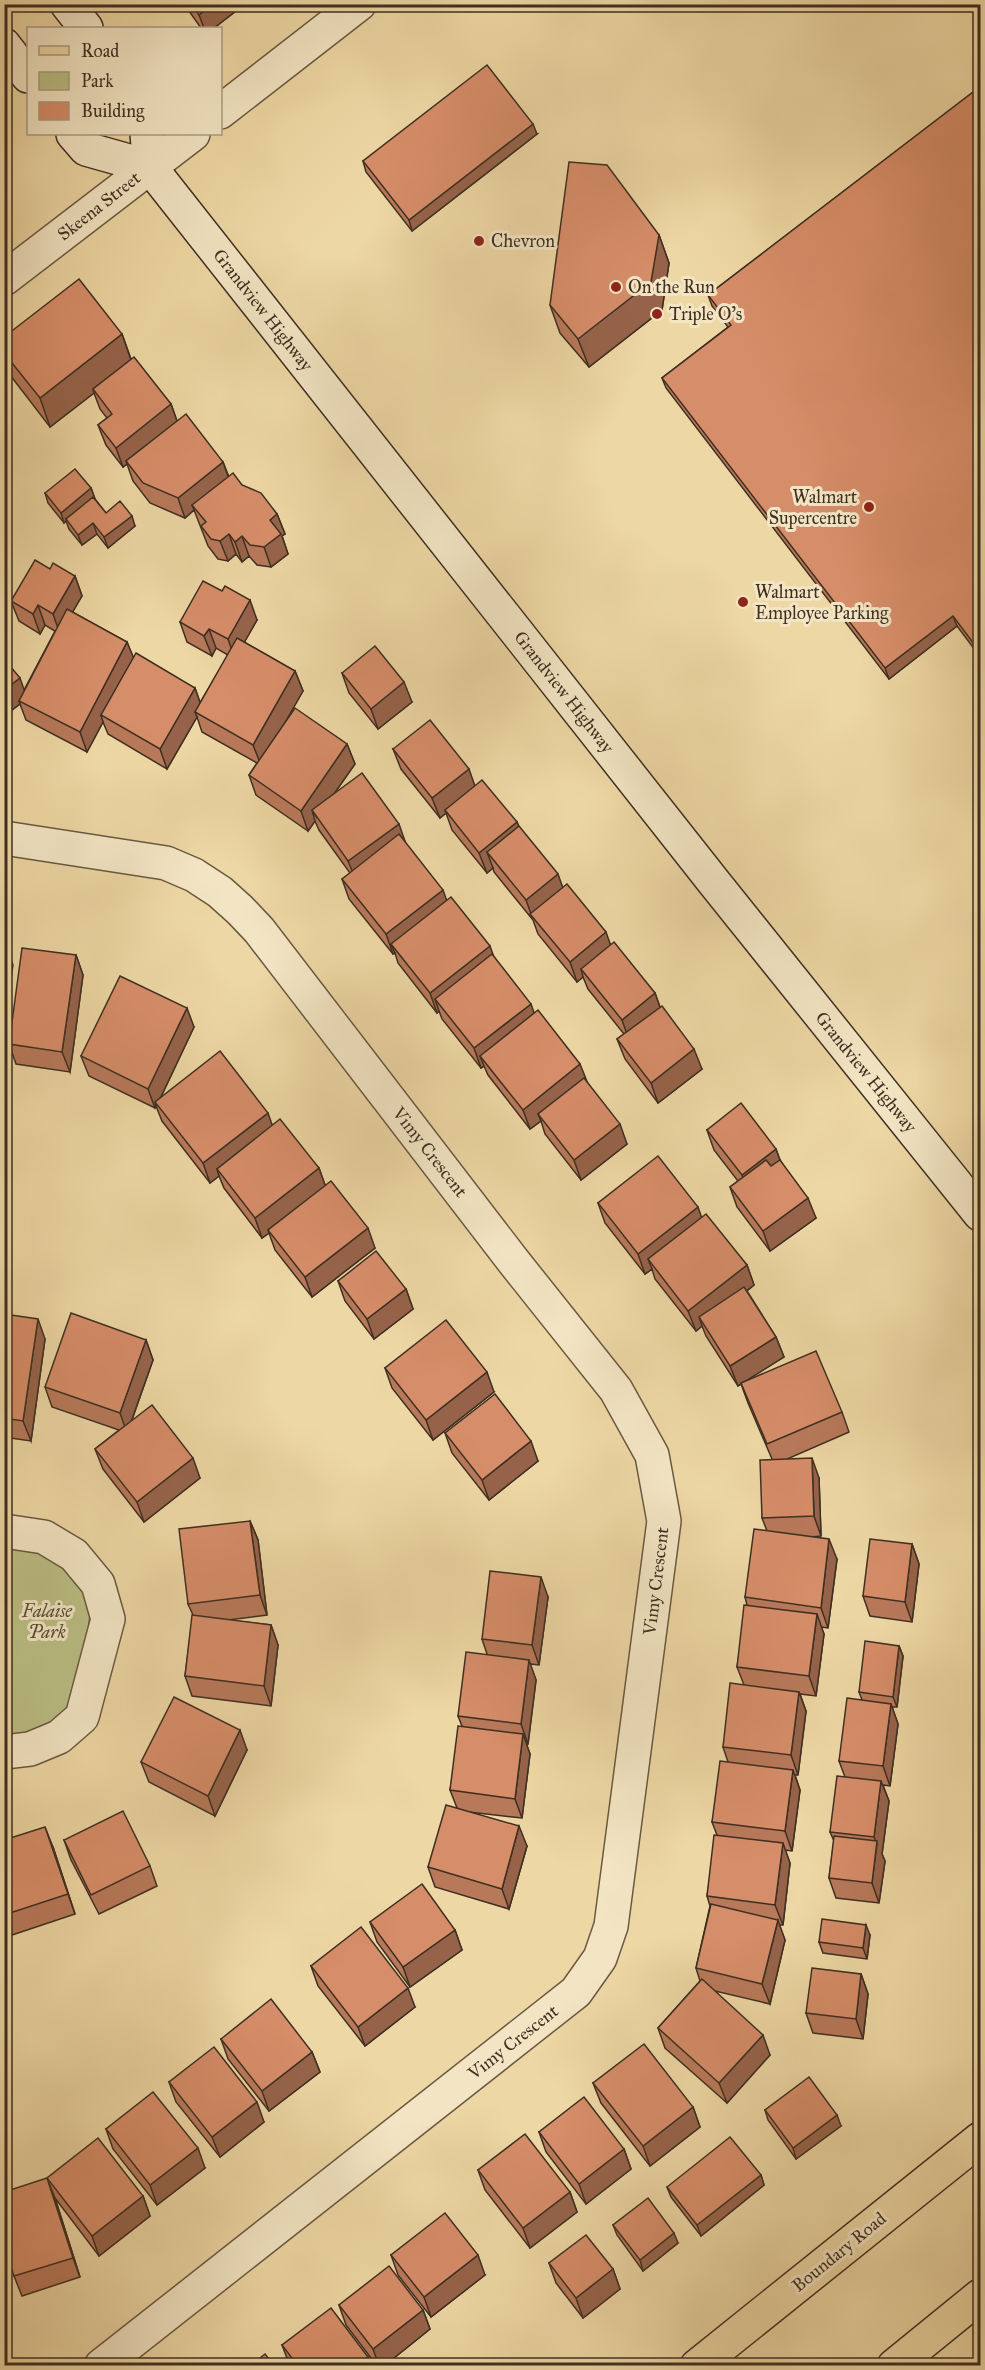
<svg xmlns="http://www.w3.org/2000/svg" width="985" height="2370" font-family="'IM FELL Great Primer',serif">
<style>
.green{fill:#babe84;stroke:#7c7652;stroke-width:1.5}
.lines{fill:none;stroke-linecap:round;stroke-linejoin:round}
.minor-casing{stroke:#6a5942;stroke-width:36}
.secondary-casing{stroke:#3e2f21;stroke-width:36}
.primary-casing{stroke:#3e2f21;stroke-width:36}
.minor{stroke:#f3e5c4;stroke-width:33}
.secondary{stroke:#f3e5c4;stroke-width:33}
.primary{stroke:#edd7a4;stroke-width:33}
.wall{fill:#b8795a;stroke:#3e2f21;stroke-width:1.5}
.shaded-wall{fill:#96634a;stroke:#3e2f21;stroke-width:1.5}
.building{fill:#d68d69;stroke:#3e2f21;stroke-width:1.5}
.poi-dot{fill:#8f2418;stroke:#f3e5c4;stroke-width:2}
.labels{text-anchor:middle;stroke-width:6;stroke-linejoin:round;paint-order:stroke}
.street-label{font-size:18px;fill:#3e2f21;stroke:#f3e5c4}
.poi-label{font-size:18px;fill:#3e2f21;stroke:#f3e5c4;text-anchor:start}
.park-label{font-size:18px;font-style:italic;fill:#574c35;stroke:#f3e5c4}
</style>
<rect width="100%" height="100%" fill="#edd7a4"/>
<filter id="stains"><feTurbulence type="fractalNoise" baseFrequency=".00333" numOctaves="4"/><feColorMatrix values="0 0 0 0 .2 0 0 0 0 .09 0 0 0 0 .02 0 0 0 .5 -.17"/></filter>
<radialGradient id="worn" r=".72"><stop offset=".6" stop-color="#630" stop-opacity="0"/><stop offset="1" stop-color="#630" stop-opacity=".3"/></radialGradient>
<polygon class="green" points="5,1539 40,1544 79,1579 90,1614 81,1688 57,1721 10,1739 5,1739"/>
<g class="lines">
<defs>
<g id="minor">
<polyline points="220,112 359,4"/>
<polyline points="4,279 193,134"/>
<polyline points="4,838 166,863 194,875 220,892 240,910 259,930 514,1262 616,1390 652,1455 664,1521 611,1926 600,1958 576,1992 101,2366"/>
<polyline points="4,1531 44,1537 74,1555 98,1584 108,1619 82,1717 59,1737 30,1749 4,1752"/>
</g>
<g id="secondary">
<polyline points="67,4 86,28"/>
<polyline points="4,45 28,76"/>
<polyline points="73,134 86,149 150,167"/>
<polyline points="147,134 150,167 713,881 980,1214"/>
</g>
<g id="primary">
<polyline points="697,2366 980,2139"/>
<polyline points="894,2366 980,2296"/>
</g>
</defs>
<use href="#minor" class="minor-casing"/>
<use href="#secondary" class="secondary-casing"/>
<use href="#primary" class="primary-casing"/>
<use href="#minor" class="minor"/>
<use href="#secondary" class="secondary"/>
<use href="#primary" class="primary"/>
</g>
<g class="wall">
<polygon points="184,4 245,4 214,28 201,28"/>
<polygon points="981,86 981,658 957,626 889,679 666,388 662,378 728,327 712,306 708,295"/>
<polygon points="537,134 412,231 366,172 363,161"/>
<polygon points="659,235 669,263 662,310 589,367 560,333 550,305"/>
<polygon points="122,334 131,359 171,404 177,421 223,462 229,477 242,485 277,514 285,534 282,536 288,554 271,567 257,565 249,556 242,562 236,554 228,561 218,559 208,546 194,510 185,518 150,503 133,481 127,464 123,467 106,445 98,425 107,418 100,409 94,393 50,427 7,371 4,365 4,337"/>
<polygon points="91,488 95,499 106,513 135,526 108,548 97,534 82,545 69,529 66,521 64,523 48,503 45,493"/>
<polygon points="50,569 75,576 82,596 72,612 127,642 133,658 195,688 200,703 228,655 216,648 212,656 187,642 180,622 257,620 244,642 295,671 303,691 283,725 347,744 355,764 334,794 406,844 446,900 493,956 534,1013 586,1081 627,1144 581,1180 545,1134 541,1121 530,1129 488,1075 484,1066 481,1068 442,1019 439,1011 437,1013 398,963 395,953 393,954 349,899 342,879 350,873 319,830 315,821 308,831 256,795 249,775 257,763 202,732 197,717 167,769 108,734 103,722 87,752 26,720 20,704 4,716 4,659 24,690 55,631 45,625 40,634 19,621 11,601"/>
<polygon points="342,673 412,702 378,729 349,693"/>
<polygon points="393,749 475,786 517,822 519,827 563,888 611,945 655,993 660,1007 702,1069 658,1103 625,1059 617,1039 624,1034 588,989 583,977 577,982 538,934 533,920 494,872 493,868 487,873 452,830 446,813 440,818 401,769"/>
<polygon points="76,955 83,975 70,1072 16,1064 9,1044"/>
<polygon points="194,1027 161,1097 272,1125 319,1168 325,1185 375,1248 312,1297 275,1250 269,1233 262,1238 224,1188 219,1176 210,1183 162,1121 156,1106 155,1108 89,1076 81,1056"/>
<polygon points="707,1130 776,1149 780,1160 816,1218 770,1251 737,1207 730,1187 738,1181 714,1150"/>
<polygon points="598,1203 701,1217 747,1265 754,1285 747,1291 776,1337 784,1357 743,1382 842,1412 849,1432 787,1459 819,1478 821,1536 810,1537 837,1559 828,1628 821,1627 824,1634 816,1696 800,1694 806,1711 798,1775 795,1775 800,1790 792,1851 785,1850 790,1863 783,1925 779,1925 785,1940 770,2004 715,1991 770,2055 727,2103 665,2048 658,2028 700,1981 696,1968 710,1906 707,1896 717,1835 712,1822 728,1762 723,1747 744,1685 737,1667 747,1605 745,1597 767,1531 762,1518 772,1459 748,1403 741,1384 738,1386 706,1336 702,1326 696,1331 655,1279 652,1269 645,1274 605,1223"/>
<polygon points="338,1281 406,1289 413,1309 374,1339 345,1301"/>
<polygon points="4,1314 45,1339 31,1441 4,1437"/>
<polygon points="146,1340 153,1360 132,1420 200,1478 144,1522 103,1469 95,1449 119,1430 52,1407 45,1387"/>
<polygon points="385,1368 494,1392 433,1440 392,1388"/>
<polygon points="445,1433 538,1461 489,1500 452,1453"/>
<polygon points="250,1521 258,1540 267,1615 228,1620 271,1625 278,1645 271,1706 192,1696 185,1676 193,1615 188,1604"/>
<polygon points="912,1544 919,1564 912,1622 870,1616 863,1596"/>
<polygon points="548,1597 539,1665 530,1664 536,1680 528,1744 526,1743 530,1754 522,1818 469,1812 527,1846 509,1909 435,1887 428,1867 457,1808 450,1790 462,1726 458,1716 487,1654 482,1639"/>
<polygon points="899,1646 903,1656 897,1707 892,1707 898,1724 890,1786 883,1785 889,1801 882,1854 885,1861 879,1903 836,1898 829,1878 834,1841 830,1832 845,1777 839,1761 862,1700 859,1692"/>
<polygon points="247,1750 215,1816 149,1782 141,1762"/>
<polygon points="4,1840 53,1847 75,1914 9,1936 4,1922"/>
<polygon points="64,1840 150,1866 157,1886 99,1914 71,1860"/>
<polygon points="370,1922 455,1930 462,1950 410,1987 377,1942"/>
<polygon points="870,1935 867,1959 823,1953 819,1942"/>
<polygon points="311,1966 415,2007 365,2046 318,1986"/>
<polygon points="861,1974 868,1994 863,2039 813,2033 806,2013"/>
<polygon points="221,2039 312,2052 320,2072 269,2111 228,2059"/>
<polygon points="169,2082 264,2122 220,2157 176,2102"/>
<polygon points="593,2083 693,2107 700,2127 650,2166 601,2103"/>
<polygon points="765,2110 841,2126 796,2159 768,2120"/>
<polygon points="106,2129 205,2168 157,2205 113,2149"/>
<polygon points="539,2132 624,2149 631,2169 586,2204 546,2152"/>
<polygon points="478,2170 570,2192 577,2212 530,2248 485,2190"/>
<polygon points="761,2175 764,2185 701,2236 671,2197 667,2187"/>
<polygon points="47,2178 143,2196 150,2216 99,2256 55,2198 80,2277 22,2296 14,2276"/>
<polygon points="613,2225 678,2243 643,2271 617,2235"/>
<polygon points="391,2255 485,2275 431,2317 398,2275"/>
<polygon points="549,2263 613,2269 620,2289 583,2318 556,2283"/>
<polygon points="339,2305 423,2310 430,2329 384,2366 377,2366 346,2325"/>
<polygon points="282,2345 370,2366 290,2366"/>
</g>
<g class="shaded-wall">
<polygon points="212,4 245,4 214,28 204,28 199,15"/>
<polygon points="533,124 537,134 412,231 409,220"/>
<polygon points="659,235 669,263 662,310 589,367 578,339"/>
<polygon points="122,334 132,363 93,389 94,393 50,427 40,398"/>
<polygon points="171,404 178,424 126,461 127,464 123,467 116,448"/>
<polygon points="223,462 230,482 192,505 194,510 185,518 178,498"/>
<polygon points="91,488 95,499 66,519 66,521 64,523 61,513"/>
<polygon points="277,514 285,534 282,536 288,554 271,567 264,547 270,520"/>
<polygon points="132,516 135,526 108,548 104,537"/>
<polygon points="93,523 97,534 82,545 78,535"/>
<polygon points="229,534 236,554 228,561 220,541"/>
<polygon points="242,536 249,556 242,562 235,542"/>
<polygon points="75,576 82,596 60,634 53,614"/>
<polygon points="4,595 10,609 4,613"/>
<polygon points="250,600 257,620 235,659 228,639"/>
<polygon points="38,605 45,625 40,634 33,614"/>
<polygon points="953,616 957,626 889,679 885,668"/>
<polygon points="209,629 216,648 212,656 204,636"/>
<polygon points="127,642 135,661 101,715 103,722 87,752 80,732"/>
<polygon points="981,645 981,657 977,648"/>
<polygon points="295,671 303,691 261,765 253,745"/>
<polygon points="20,678 27,698 19,701 20,704 4,716 4,690"/>
<polygon points="404,682 412,702 378,729 371,709"/>
<polygon points="195,688 202,708 195,712 197,717 167,769 160,749"/>
<polygon points="347,744 355,764 317,818 312,810 315,821 308,831 301,811"/>
<polygon points="469,769 476,789 445,810 446,813 440,818 432,798"/>
<polygon points="517,822 525,842 487,852 493,868 487,873 479,853"/>
<polygon points="399,824 406,844 356,880 348,861"/>
<polygon points="558,874 565,894 531,914 526,900"/>
<polygon points="443,890 450,910 391,944 395,953 393,954 386,934"/>
<polygon points="606,932 613,952 581,969 583,977 577,982 570,962"/>
<polygon points="6,945 13,965 4,1022 4,952"/>
<polygon points="490,946 497,966 435,999 439,1011 437,1013 430,993"/>
<polygon points="76,955 83,975 70,1072 62,1052"/>
<polygon points="655,993 662,1013 629,1040 622,1020"/>
<polygon points="531,1004 538,1024 480,1056 484,1066 481,1068 474,1048"/>
<polygon points="187,1008 194,1027 157,1105 155,1102 156,1106 155,1108 148,1089"/>
<polygon points="694,1049 702,1069 658,1103 651,1083"/>
<polygon points="580,1064 588,1084 538,1114 541,1121 530,1129 523,1110"/>
<polygon points="268,1113 275,1133 217,1169 219,1176 210,1183 203,1163"/>
<polygon points="620,1124 627,1144 581,1180 574,1160"/>
<polygon points="776,1149 783,1169 749,1195 742,1175"/>
<polygon points="319,1168 326,1188 268,1230 269,1233 262,1238 255,1218"/>
<polygon points="808,1198 816,1218 770,1251 763,1231"/>
<polygon points="698,1207 705,1227 648,1259 652,1269 645,1274 638,1254"/>
<polygon points="368,1228 375,1248 312,1297 305,1277"/>
<polygon points="747,1265 754,1285 704,1324 699,1317 702,1326 696,1331 688,1311"/>
<polygon points="406,1289 413,1309 374,1339 367,1319"/>
<polygon points="38,1319 45,1339 31,1441 23,1421"/>
<polygon points="776,1337 784,1357 738,1386 730,1366"/>
<polygon points="146,1340 153,1360 127,1433 120,1413"/>
<polygon points="487,1372 494,1392 433,1440 426,1420"/>
<polygon points="531,1441 538,1461 489,1500 482,1480"/>
<polygon points="193,1458 200,1478 144,1522 137,1502"/>
<polygon points="812,1458 819,1478 821,1536 814,1516"/>
<polygon points="250,1521 258,1540 267,1615 260,1595"/>
<polygon points="829,1539 837,1559 828,1628 821,1608"/>
<polygon points="912,1544 919,1564 912,1622 905,1602"/>
<polygon points="541,1577 548,1597 539,1665 532,1645"/>
<polygon points="817,1614 824,1634 816,1696 809,1676"/>
<polygon points="271,1625 278,1645 271,1706 264,1686"/>
<polygon points="899,1646 903,1656 897,1707 893,1697"/>
<polygon points="529,1660 536,1680 528,1744 521,1724"/>
<polygon points="799,1692 806,1711 798,1775 791,1755"/>
<polygon points="891,1704 898,1724 890,1786 883,1766"/>
<polygon points="240,1730 247,1750 215,1816 208,1796"/>
<polygon points="523,1734 530,1754 522,1818 515,1799"/>
<polygon points="793,1770 800,1790 792,1851 785,1831"/>
<polygon points="881,1781 889,1801 882,1854 885,1861 879,1903 872,1883 877,1844 874,1837"/>
<polygon points="519,1826 527,1846 509,1909 502,1889"/>
<polygon points="45,1827 53,1847 75,1914 68,1894"/>
<polygon points="783,1843 790,1863 783,1925 775,1905"/>
<polygon points="778,1920 785,1940 770,2004 762,1984"/>
<polygon points="866,1925 870,1935 867,1959 863,1948"/>
<polygon points="455,1930 462,1950 410,1987 403,1967"/>
<polygon points="861,1974 868,1994 863,2039 856,2019"/>
<polygon points="408,1988 415,2007 365,2046 358,2027"/>
<polygon points="763,2035 770,2055 727,2103 719,2083"/>
<polygon points="312,2052 320,2072 269,2111 262,2091"/>
<polygon points="257,2102 264,2122 220,2157 212,2137"/>
<polygon points="693,2107 700,2127 650,2166 643,2146"/>
<polygon points="837,2115 841,2126 796,2159 793,2148"/>
<polygon points="198,2148 205,2168 157,2205 150,2185"/>
<polygon points="624,2149 631,2169 586,2204 579,2184"/>
<polygon points="761,2175 764,2185 701,2236 697,2225"/>
<polygon points="47,2178 55,2198 80,2277 73,2258"/>
<polygon points="570,2192 577,2212 530,2248 523,2228"/>
<polygon points="143,2196 150,2216 99,2256 92,2236"/>
<polygon points="674,2233 678,2243 643,2271 640,2260"/>
<polygon points="478,2255 485,2275 431,2317 424,2297"/>
<polygon points="613,2269 620,2289 583,2318 576,2298"/>
<polygon points="423,2310 430,2329 384,2366 379,2366 373,2349"/>
<polygon points="368,2357 370,2366 357,2366"/>
</g>
<g class="building">
<polygon points="191,4 212,4 199,15"/>
<polygon points="487,65 533,124 409,220 363,161"/>
<polygon points="981,86 981,645 977,648 953,616 885,668 662,378 731,325 708,295"/>
<polygon points="569,162 607,165 659,235 651,282 578,339 550,305"/>
<polygon points="79,279 122,334 40,398 4,353 4,337"/>
<polygon points="134,357 171,404 116,448 98,425 112,414 93,389"/>
<polygon points="186,414 223,462 178,498 143,483 126,461"/>
<polygon points="75,469 91,488 61,513 45,493"/>
<polygon points="233,473 242,485 261,493 277,514 270,520 281,534 264,547 250,545 242,536 235,542 229,534 220,541 211,539 201,526 206,522 192,505"/>
<polygon points="93,497 106,513 120,501 132,516 104,537 93,523 78,535 66,519"/>
<polygon points="35,560 50,569 53,563 75,576 53,614 38,605 33,614 11,601"/>
<polygon points="203,581 222,591 225,586 250,600 228,639 209,629 204,636 180,622"/>
<polygon points="67,609 127,642 80,732 19,701"/>
<polygon points="237,638 295,671 253,745 195,712"/>
<polygon points="375,646 404,682 371,709 342,673"/>
<polygon points="136,653 195,688 160,749 101,715"/>
<polygon points="4,659 20,678 4,690"/>
<polygon points="295,708 347,744 301,811 249,775"/>
<polygon points="430,720 469,769 432,798 393,749"/>
<polygon points="362,773 399,824 348,861 312,810"/>
<polygon points="482,780 517,822 479,853 445,810"/>
<polygon points="519,826 558,874 526,900 487,852"/>
<polygon points="399,834 443,890 386,934 342,879"/>
<polygon points="567,884 606,932 570,962 530,914"/>
<polygon points="451,897 490,946 430,993 391,944"/>
<polygon points="614,942 655,993 622,1020 581,969"/>
<polygon points="22,948 76,955 62,1052 9,1044"/>
<polygon points="492,954 531,1004 474,1048 435,999"/>
<polygon points="120,976 187,1008 148,1089 81,1056"/>
<polygon points="662,1006 694,1049 651,1083 617,1039"/>
<polygon points="538,1010 580,1064 523,1110 480,1056"/>
<polygon points="220,1051 268,1113 203,1163 155,1102"/>
<polygon points="584,1078 620,1124 574,1160 538,1114"/>
<polygon points="741,1103 776,1149 742,1175 707,1130"/>
<polygon points="280,1119 319,1168 255,1218 217,1169"/>
<polygon points="658,1156 698,1207 638,1254 598,1203"/>
<polygon points="766,1160 771,1166 780,1160 808,1198 763,1231 730,1187"/>
<polygon points="331,1181 368,1228 305,1277 268,1230"/>
<polygon points="706,1214 747,1265 688,1311 648,1259"/>
<polygon points="376,1251 406,1289 367,1319 338,1281"/>
<polygon points="744,1287 776,1337 730,1366 699,1317"/>
<polygon points="71,1313 146,1340 120,1413 45,1387"/>
<polygon points="4,1314 38,1319 23,1421 4,1418"/>
<polygon points="446,1320 487,1372 426,1420 385,1368"/>
<polygon points="816,1351 842,1412 767,1444 741,1383"/>
<polygon points="495,1394 531,1441 482,1480 445,1433"/>
<polygon points="152,1405 193,1458 137,1502 95,1449"/>
<polygon points="812,1458 814,1516 762,1518 760,1460"/>
<polygon points="250,1521 260,1595 188,1604 179,1529"/>
<polygon points="754,1529 829,1539 821,1608 745,1597"/>
<polygon points="870,1539 912,1544 905,1602 863,1596"/>
<polygon points="490,1571 541,1577 532,1645 482,1639"/>
<polygon points="744,1605 817,1614 809,1676 737,1667"/>
<polygon points="192,1615 271,1625 264,1686 185,1676"/>
<polygon points="865,1641 899,1646 893,1697 859,1692"/>
<polygon points="466,1652 529,1660 521,1724 458,1716"/>
<polygon points="730,1683 799,1692 791,1755 723,1747"/>
<polygon points="174,1697 240,1730 208,1796 141,1762"/>
<polygon points="847,1698 891,1704 883,1766 839,1761"/>
<polygon points="458,1726 523,1734 515,1799 450,1790"/>
<polygon points="720,1761 793,1770 785,1831 712,1822"/>
<polygon points="837,1776 881,1781 874,1837 830,1832"/>
<polygon points="446,1805 519,1826 502,1889 428,1867"/>
<polygon points="123,1811 150,1866 91,1895 64,1840"/>
<polygon points="45,1827 68,1894 4,1915 4,1840"/>
<polygon points="714,1835 783,1843 775,1905 707,1896"/>
<polygon points="834,1836 877,1841 872,1883 829,1878"/>
<polygon points="422,1884 455,1930 403,1967 370,1922"/>
<polygon points="711,1904 778,1920 762,1984 696,1968"/>
<polygon points="822,1919 866,1925 863,1948 819,1942"/>
<polygon points="361,1927 408,1988 358,2027 311,1966"/>
<polygon points="812,1968 861,1974 856,2019 806,2013"/>
<polygon points="702,1979 763,2035 719,2083 658,2028"/>
<polygon points="271,1999 312,2052 262,2091 221,2039"/>
<polygon points="644,2044 693,2107 643,2146 593,2083"/>
<polygon points="214,2047 257,2102 212,2137 169,2082"/>
<polygon points="809,2077 837,2115 793,2148 765,2110"/>
<polygon points="153,2092 198,2148 150,2185 106,2129"/>
<polygon points="584,2097 624,2149 579,2184 539,2132"/>
<polygon points="525,2134 570,2192 523,2228 478,2170"/>
<polygon points="730,2137 761,2175 697,2225 667,2187"/>
<polygon points="98,2138 143,2196 92,2236 47,2178"/>
<polygon points="47,2178 73,2258 14,2276 4,2245 4,2192"/>
<polygon points="648,2198 674,2233 640,2260 613,2225"/>
<polygon points="445,2213 478,2255 424,2297 391,2255"/>
<polygon points="586,2235 613,2269 576,2298 549,2263"/>
<polygon points="389,2266 423,2310 373,2349 339,2305"/>
<polygon points="331,2308 368,2357 357,2366 298,2366 282,2345"/>
<polygon points="265,2354 274,2366 250,2366"/>
<polygon points="981,2355 981,2366 968,2366"/>
</g>
<g class="poi-dot">
<circle cx="479" cy="241" r="6"/>
<circle cx="616" cy="287" r="6"/>
<circle cx="657" cy="314" r="6"/>
<circle cx="869" cy="507" r="6"/>
<circle cx="743" cy="602" r="6"/>
</g>
<g class="labels">
<g class="street-label">
<text transform="translate(99 206) rotate(-38)" y="6">Skeena Street</text>
<text transform="translate(263 310) rotate(52)" y="6">Grandview Highway</text>
<text transform="translate(564 692) rotate(52)" y="6">Grandview Highway</text>
<text transform="translate(866 1072) rotate(51)" y="6">Grandview Highway</text>
<text transform="translate(430 1152) rotate(52)" y="6">Vimy Crescent</text>
<text transform="translate(656 1581) rotate(-83)" y="6">Vimy Crescent</text>
<text transform="translate(513 2042) rotate(-38)" y="6">Vimy Crescent</text>
<text transform="translate(839 2252) rotate(-39)" y="6">Boundary Road</text>
</g>
<g class="poi-label">
<text x="491" y="247">Chevron</text>
<text x="628" y="293">On the Run</text>
<text x="669" y="320">Triple O’s</text>
<text x="857" y="503" text-anchor="end">Walmart<tspan x="857" dy="21">Supercentre</tspan></text>
<text x="755" y="598">Walmart<tspan x="755" dy="21">Employee Parking</tspan></text>
</g>
<g class="park-label">
<text x="47" y="1617">Falaise<tspan x="47" dy="21">Park</tspan></text>
</g>
</g>
<rect width="985" height="2370" fill="none" stroke="#edd7a4" stroke-width="24"/>
<rect x="6" y="6" width="973" height="2358" fill="none" stroke="#3e2f21" stroke-width="3"/>
<rect x="12" y="12" width="961" height="2346" fill="none" stroke="#3e2f21" stroke-width="1.5"/>
<rect x="27" y="27" width="195" height="108" fill="#f3e5c4" stroke="#ab9c83" stroke-width="1.5"/>
<rect x="39" y="46" width="30" height="9" fill="#edd7a4" stroke="#ab9c83" stroke-width="1.5"/>
<text x="81" y="57" font-size="18" fill="#3e2f21">Road</text>
<rect x="39" y="72" width="30" height="18" fill="#babe84" stroke="#ab9c83" stroke-width="1.5"/>
<text x="81" y="87" font-size="18" fill="#3e2f21">Park</text>
<rect x="39" y="102" width="30" height="18" fill="#d68d69" stroke="#ab9c83" stroke-width="1.5"/>
<text x="81" y="117" font-size="18" fill="#3e2f21">Building</text>
<rect width="100%" height="100%" filter="url(#stains)"/>
<rect width="100%" height="100%" fill="url(#worn)"/>
</svg>
